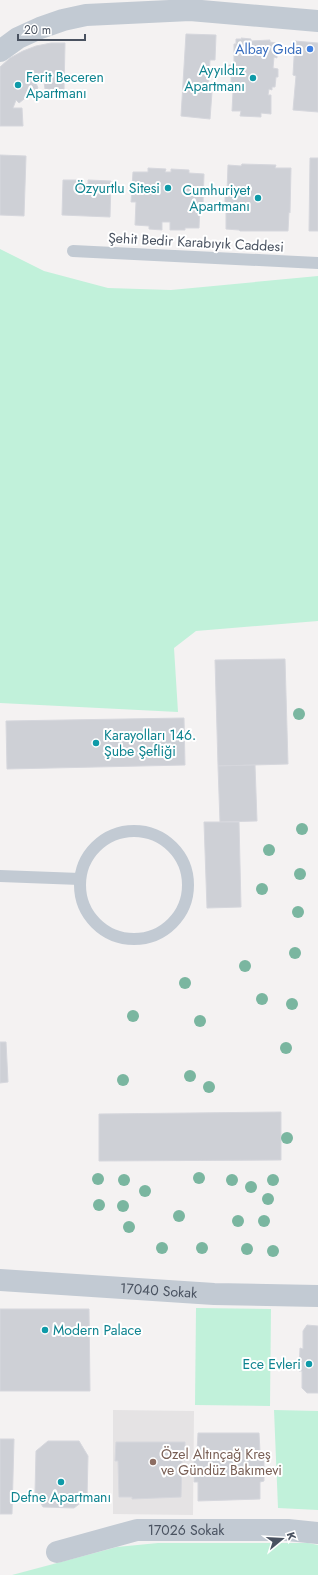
<svg xmlns="http://www.w3.org/2000/svg" width="318" height="1575" font-family="Jost,sans-serif">
<style>
.education{fill:#e5e3e4}
.green{fill:#c1f1da}
.building{fill:#ced0d6;stroke:#d6d7dd}
.lines{fill:none;stroke-linecap:round;stroke-linejoin:round}
.service{stroke:#c2cad3;stroke-width:12}
.minor{stroke:#c2cad3;stroke-width:22}
.tree{fill:#7ab6a0}
.shop-dot{fill:#3f7fe0;stroke:#fff;stroke-width:1.5}
.culture-dot{fill:#0f9aa8;stroke:#fff;stroke-width:1.5}
.education-dot{fill:#8d6e63;stroke:#fff;stroke-width:1.5}
.labels{text-anchor:middle;stroke-width:4;stroke-linejoin:round;paint-order:stroke}
.shop-label{font-size:14px;fill:#366cbe;stroke:#fff;text-anchor:end}
.culture-label{font-size:14px;fill:#0d838f;stroke:#fff;text-anchor:end}
.street-label{font-size:14px;fill:#495260;stroke:#fff}
.education-label{font-size:14px;fill:#785e54;stroke:#fff;text-anchor:start}
</style>
<rect width="100%" height="100%" fill="#f4f2f2"/>
<polygon class="education" points="113,1410 194,1411 193,1515 113,1514"/>
<g class="green">
<polygon points="0,249 44,271 108,288 171,290 318,276 318,621 196,631 174,648 178,712 0,703"/>
<polygon points="196,1308 271,1309 270,1406 195,1405"/>
<polygon points="274,1410 318,1411 318,1510 278,1508"/>
<polygon points="158,1543 308,1543 318,1545 318,1575 12,1575 117,1547"/>
</g>
<g class="building">
<polygon points="186,34 216,35 215,60 210,60 208,92 212,92 210,119 181,116"/>
<polygon points="241,38 251,39 251,41 270,40 270,42 276,43 275,47 277,47 277,58 274,57 273,68 278,69 278,77 276,77 275,87 272,87 272,90 269,89 268,95 271,95 271,114 261,113 261,117 240,116 241,111 232,111 233,92 236,92 236,89 233,89 233,85 231,85 231,74 229,74 229,65 234,65 234,44 236,44 236,39 242,39"/>
<polygon points="295,41 318,43 318,112 293,110 296,76 293,75"/>
<polygon points="51,43 65,43 64,90 45,89 44,82 36,83 38,88 19,103 16,100 13,108 22,108 23,126 0,126 0,67 10,58 23,51 36,46"/>
<polygon points="0,155 26,156 24,216 0,215"/>
<polygon points="310,158 318,158 318,231 309,231"/>
<polygon points="242,164 276,165 275,168 291,168 290,213 289,212 288,231 240,231 239,230 226,229 226,205 225,205 225,191 227,191 228,165 241,166"/>
<polygon points="148,168 166,169 165,172 171,172 171,169 189,170 189,173 204,174 203,204 200,204 199,228 185,228 185,230 170,230 170,222 162,222 162,230 149,229 149,226 135,225 136,202 131,202 133,172 148,172"/>
<polygon points="63,180 80,180 80,184 88,184 88,180 111,181 110,217 62,215"/>
<polygon points="285,659 288,764 218,766 215,660"/>
<polygon points="184,718 185,765 7,769 6,721"/>
<polygon points="255,765 257,821 220,822 218,766"/>
<polygon points="204,822 239,822 241,907 207,908"/>
<polygon points="0,1042 6,1042 8,1082 0,1083"/>
<polygon points="281,1112 281,1160 99,1161 99,1114"/>
<polygon points="0,1309 89,1309 90,1391 0,1391"/>
<polygon points="307,1325 318,1326 318,1393 307,1393 302,1388 302,1371 299,1371 300,1348 303,1349 303,1331"/>
<polygon points="198,1433 259,1433 260,1452 264,1452 264,1481 260,1482 260,1499 198,1501 198,1482 194,1482 194,1452 197,1453"/>
<polygon points="0,1439 14,1439 12,1514 0,1514"/>
<polygon points="48,1441 79,1441 88,1456 87,1498 74,1508 43,1507 35,1493 36,1451"/>
<polygon points="116,1442 185,1442 185,1461 182,1460 181,1497 132,1499 132,1497 119,1497 118,1461 115,1461"/>
</g>
<g class="lines">
<g class="service">
<polyline points="73,251 318,263"/>
<circle cx="134" cy="885" r="54"/>
<polyline points="0,876 80,879"/>
</g>
<g class="minor">
<polyline points="0,51 18,38 40,28 63,20 86,15 190,10 318,21"/>
<path id="s1" d="M0 1280 214 1294 318 1296"/>
<path id="s2" d="M57 1552 137 1530H288L318 1533"/>
</g>
</g>
<g class="tree">
<circle cx="299" cy="714" r="6"/>
<circle cx="302" cy="829" r="6"/>
<circle cx="269" cy="850" r="6"/>
<circle cx="300" cy="874" r="6"/>
<circle cx="262" cy="889" r="6"/>
<circle cx="298" cy="912" r="6"/>
<circle cx="295" cy="953" r="6"/>
<circle cx="245" cy="966" r="6"/>
<circle cx="185" cy="983" r="6"/>
<circle cx="262" cy="999" r="6"/>
<circle cx="292" cy="1004" r="6"/>
<circle cx="133" cy="1016" r="6"/>
<circle cx="200" cy="1021" r="6"/>
<circle cx="286" cy="1048" r="6"/>
<circle cx="190" cy="1076" r="6"/>
<circle cx="123" cy="1080" r="6"/>
<circle cx="209" cy="1087" r="6"/>
<circle cx="287" cy="1138" r="6"/>
<circle cx="199" cy="1178" r="6"/>
<circle cx="98" cy="1179" r="6"/>
<circle cx="124" cy="1180" r="6"/>
<circle cx="232" cy="1180" r="6"/>
<circle cx="273" cy="1180" r="6"/>
<circle cx="251" cy="1187" r="6"/>
<circle cx="145" cy="1191" r="6"/>
<circle cx="268" cy="1199" r="6"/>
<circle cx="99" cy="1205" r="6"/>
<circle cx="123" cy="1206" r="6"/>
<circle cx="179" cy="1216" r="6"/>
<circle cx="238" cy="1221" r="6"/>
<circle cx="264" cy="1221" r="6"/>
<circle cx="129" cy="1227" r="6"/>
<circle cx="162" cy="1248" r="6"/>
<circle cx="202" cy="1248" r="6"/>
<circle cx="247" cy="1249" r="6"/>
<circle cx="273" cy="1251" r="6"/>
</g>
<circle class="shop-dot" cx="310" cy="49" r="4"/>
<g class="culture-dot">
<circle cx="253" cy="78" r="4"/>
<circle cx="18" cy="85" r="4"/>
<circle cx="168" cy="188" r="4"/>
<circle cx="258" cy="198" r="4"/>
<circle cx="96" cy="743" r="4"/>
<circle cx="45" cy="1330" r="4"/>
<circle cx="309" cy="1364" r="4"/>
<circle cx="61" cy="1482" r="4"/>
</g>
<circle class="education-dot" cx="153" cy="1462" r="4"/>
<g class="labels">
<g class="shop-label">
<text x="302" y="54">Albay Gıda</text>
</g>
<g class="culture-label">
<text x="245" y="75">Ayyıldız<tspan x="245" dy="16">Apartmanı</tspan></text>
<text x="26" y="82" text-anchor="start">Ferit Beceren<tspan x="26" dy="16">Apartmanı</tspan></text>
<text x="160" y="193">Özyurtlu Sitesi</text>
<text x="250" y="195">Cumhuriyet<tspan x="250" dy="16">Apartmanı</tspan></text>
<text x="104" y="740" text-anchor="start">Karayolları 146.<tspan x="104" dy="16">Şube Şefliği</tspan></text>
<text x="53" y="1335" text-anchor="start">Modern Palace</text>
<text x="301" y="1369">Ece Evleri</text>
<text x="61" y="1502" text-anchor="middle">Defne Apartmanı</text>
</g>
<g class="street-label">
<text transform="translate(196 242) rotate(3)" y="5">Şehit Bedir Karabıyık Caddesi</text>
<text dy="5" stroke="none"><textPath href="#s1" startOffset="159">17040 Sokak</textPath></text>
<text dy="5" stroke="none"><textPath href="#s2" startOffset="132">17026 Sokak</textPath></text>
</g>
<g class="education-label">
<text x="161" y="1459">Özel Altınçağ Kreş<tspan x="161" dy="16">ve Gündüz Bakımevi</tspan></text>
</g>
</g>
<g transform="translate(282 1539) rotate(72)" stroke="#ffffff" stroke-width="3" paint-order="stroke">
<path d="M0-3L7 15L0 10L-7 15Z" fill="#495260"/>
<text y="-6" font-size="11" font-weight="bold" text-anchor="middle" fill="#495260">K</text>
</g>
<path d="M18 34v6h67v-6" fill="none" stroke="#495260" stroke-width="2"/>
<text x="24" y="34" font-size="12" fill="#495260" stroke="#ffffff" stroke-width="3" paint-order="stroke">20 m</text>
</svg>
